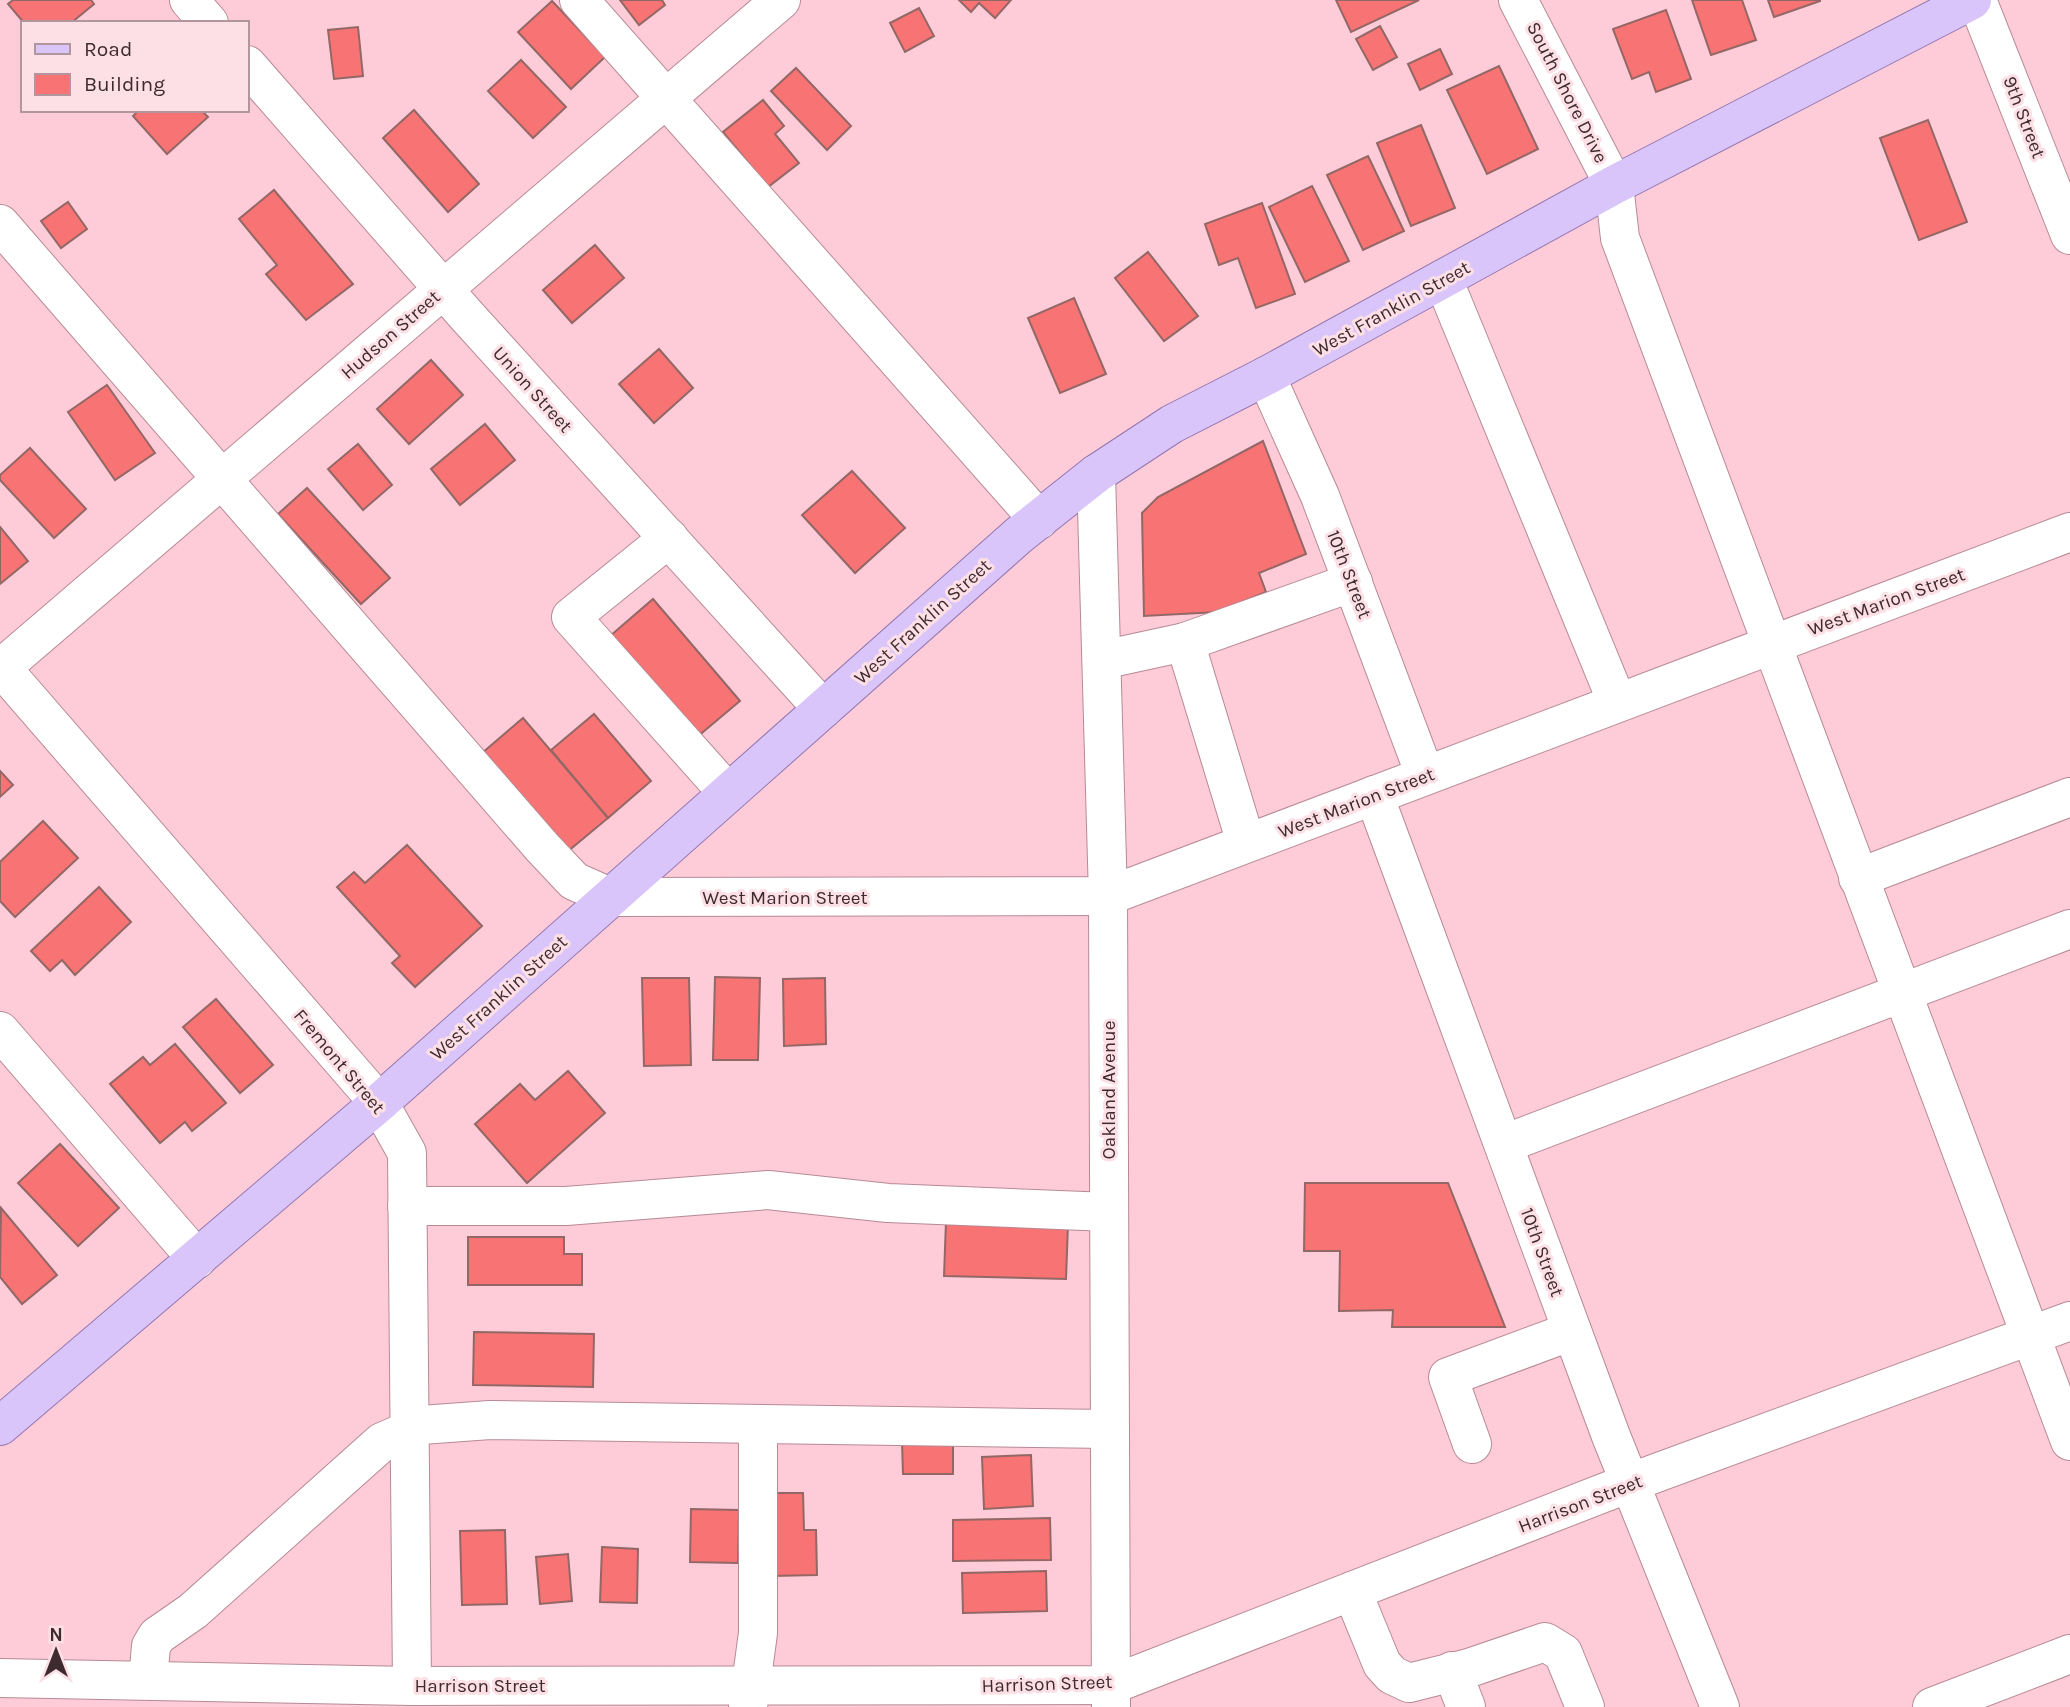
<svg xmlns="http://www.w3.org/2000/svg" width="2070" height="1707" font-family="Karla,sans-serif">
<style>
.building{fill:#f87374;stroke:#936765;stroke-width:2}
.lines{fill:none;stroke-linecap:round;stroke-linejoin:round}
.minor-casing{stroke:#b78a95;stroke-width:40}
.major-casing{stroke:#9376b1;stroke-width:40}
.minor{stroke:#fff;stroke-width:38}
.major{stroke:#dac5fa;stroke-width:38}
.labels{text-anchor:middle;stroke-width:6;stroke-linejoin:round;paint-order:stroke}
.street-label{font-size:19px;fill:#3e2b30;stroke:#fddfe6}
</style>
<rect width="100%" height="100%" fill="#fdccd8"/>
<g class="building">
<polygon points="13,0 91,0 94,4 71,23 24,23 8,4"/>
<polygon points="620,0 662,0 665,5 639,25"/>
<polygon points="959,0 1011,0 995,18 979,3 971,12"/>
<polygon points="1336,0 1419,0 1351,32"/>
<polygon points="1692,0 1742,0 1756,40 1711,55"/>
<polygon points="1768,0 1820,0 1820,1 1774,17"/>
<polygon points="552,1 605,57 571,89 518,32"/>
<polygon points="919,8 934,36 905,52 890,23"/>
<polygon points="1666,10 1691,79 1656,92 1649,72 1632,79 1613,29"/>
<polygon points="1380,26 1397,57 1373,70 1356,39"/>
<polygon points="358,27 363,76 334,79 328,30"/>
<polygon points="1440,49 1452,74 1420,90 1408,64"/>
<polygon points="521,60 566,107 533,138 488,91"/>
<polygon points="1499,66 1538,149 1487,174 1447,90"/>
<polygon points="796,68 851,126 827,150 771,91"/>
<polygon points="763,100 784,126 775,134 799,163 768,187 723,132"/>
<polygon points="139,110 201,110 208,117 167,154 133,116"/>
<polygon points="414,110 479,184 448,212 383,138"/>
<polygon points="1928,120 1967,222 1919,240 1880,138"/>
<polygon points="1421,125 1455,208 1411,226 1377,143"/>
<polygon points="1368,156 1404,231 1363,250 1327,175"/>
<polygon points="1312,186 1349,261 1305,282 1269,207"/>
<polygon points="274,190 353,284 306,320 266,274 277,265 239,219"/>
<polygon points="68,202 87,229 61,248 41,221"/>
<polygon points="1262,203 1295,294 1256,308 1238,258 1219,265 1205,224"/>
<polygon points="595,245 624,278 572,323 543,290"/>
<polygon points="1148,252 1198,316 1164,341 1115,278"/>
<polygon points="1074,298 1106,374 1060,393 1028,318"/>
<polygon points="659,349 693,388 654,423 619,384"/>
<polygon points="431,360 463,395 409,444 377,409"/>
<polygon points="107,385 155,453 115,480 68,412"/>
<polygon points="485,424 515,460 460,505 431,469"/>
<polygon points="1263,441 1306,554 1259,573 1266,592 1218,612 1144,616 1142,513 1158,497"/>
<polygon points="358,444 392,485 363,510 328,469"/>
<polygon points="30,448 86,509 54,538 0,480 0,475"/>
<polygon points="852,471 905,528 855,573 802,515"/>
<polygon points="307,488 390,578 361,604 278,514"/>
<polygon points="0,527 28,561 0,584"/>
<polygon points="653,599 740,701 697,737 610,636"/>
<polygon points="594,714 651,781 608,818 551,750"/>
<polygon points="523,718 608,818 567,852 482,753"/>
<polygon points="0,771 13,785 0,797"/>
<polygon points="43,821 78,858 15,917 0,901 0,862"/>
<polygon points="407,845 482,926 415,987 392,963 400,956 337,887 354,872 365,883"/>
<polygon points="99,887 131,922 75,975 62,960 50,971 31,951"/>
<polygon points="715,977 760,978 758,1060 713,1060"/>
<polygon points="642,978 689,978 691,1065 644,1066"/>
<polygon points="825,978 826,1044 784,1046 783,979"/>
<polygon points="216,999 273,1065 240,1093 183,1027"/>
<polygon points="175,1044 226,1103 192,1131 185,1122 160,1143 110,1084 143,1057 150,1065"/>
<polygon points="568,1071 605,1113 527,1183 475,1124 520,1084 535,1100"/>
<polygon points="60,1144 119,1208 78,1246 18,1183"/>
<polygon points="1305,1183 1448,1183 1505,1327 1392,1327 1393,1310 1339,1311 1340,1251 1304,1251"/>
<polygon points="1,1208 57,1275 22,1304 0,1277"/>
<polygon points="946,1221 1068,1224 1066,1279 944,1276"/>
<polygon points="468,1237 564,1237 564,1254 582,1254 582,1285 468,1285"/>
<polygon points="474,1332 594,1334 593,1387 473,1385"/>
<polygon points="902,1442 953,1442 953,1474 903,1474"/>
<polygon points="1031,1455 1033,1506 984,1509 982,1457"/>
<polygon points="771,1493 803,1493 804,1530 816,1530 817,1575 773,1576"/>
<polygon points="691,1509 739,1510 738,1563 690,1562"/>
<polygon points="1050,1518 1051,1560 953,1561 953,1520"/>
<polygon points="505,1530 507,1604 462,1605 460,1531"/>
<polygon points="602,1547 638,1549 637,1603 600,1602"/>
<polygon points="568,1554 572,1601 540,1604 536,1557"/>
<polygon points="1046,1571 1047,1611 963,1613 962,1573"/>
</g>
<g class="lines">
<defs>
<g id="minor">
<polyline points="189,0 209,23"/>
<polyline points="579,0 1039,520"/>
<polyline points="1518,0 1614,185 1620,238 2070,1441"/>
<polyline points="1977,0 2070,235"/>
<polyline points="247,65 466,315 823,709"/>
<polyline points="0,224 542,847 574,881 610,897 1108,896 2070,532"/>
<polyline points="1443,279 1617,702"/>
<polyline points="1266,376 1320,496 1425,775"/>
<polyline points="1096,474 1108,896 1111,1707"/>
<polyline points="669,538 571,617 727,792"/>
<polyline points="1185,642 1246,843"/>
<polyline points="1102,660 1185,642 1353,582"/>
<polyline points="0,666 379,1103 407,1153 412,1686"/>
<polyline points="0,669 781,0"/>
<polyline points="1374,795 1611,1436 1720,1707"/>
<polyline points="1858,878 2070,797"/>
<polyline points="0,1031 197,1259"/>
<polyline points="1504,1144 2070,929"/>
<polyline points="407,1206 566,1206 768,1190 888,1203 1109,1212"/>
<polyline points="1472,1444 1448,1377 1572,1331"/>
<polyline points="1352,1591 1382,1664 1392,1675 1409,1683 1469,1668 1545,1642 1563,1653 1585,1707"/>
<polyline points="1452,1671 1466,1707"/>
<polyline points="0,1678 412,1686 1111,1685 1629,1483 2070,1321"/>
<polyline points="148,1680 151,1646 157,1636 193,1611 382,1442 421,1425 490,1420 1110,1429"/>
<polyline points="748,1707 758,1633 758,1424"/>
<polyline points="1932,1707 2070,1654"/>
</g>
<polyline id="major" points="0,1426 379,1103 1019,535 1096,474 1172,424 1266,376 1614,185 1972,0"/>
</defs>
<use href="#minor" class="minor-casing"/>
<use href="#major" class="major-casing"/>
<use href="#minor" class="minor"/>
<use href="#major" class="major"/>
</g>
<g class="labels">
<g class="street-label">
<text transform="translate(1568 92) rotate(63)" y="7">South Shore Drive</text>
<text transform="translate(2025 117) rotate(69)" y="7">9th Street</text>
<text transform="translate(1391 308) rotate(-29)" y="7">West Franklin Street</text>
<text transform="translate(390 334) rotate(-41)" y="7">Hudson Street</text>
<text transform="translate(533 389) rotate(48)" y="7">Union Street</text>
<text transform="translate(1350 574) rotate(69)" y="7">10th Street</text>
<text transform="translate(1886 601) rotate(-20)" y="7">West Marion Street</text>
<text transform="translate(922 621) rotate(-42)" y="7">West Franklin Street</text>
<text transform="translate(1356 802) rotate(-21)" y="7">West Marion Street</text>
<text x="785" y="904">West Marion Street</text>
<text transform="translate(498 997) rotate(-42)" y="7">West Franklin Street</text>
<text transform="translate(340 1061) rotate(50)" y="7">Fremont Street</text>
<text transform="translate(1108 1090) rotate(-90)" y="7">Oakland Avenue</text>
<text transform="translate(1543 1252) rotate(70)" y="7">10th Street</text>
<text transform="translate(1580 1503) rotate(-21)" y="7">Harrison Street</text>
<text transform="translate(1047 1683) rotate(-2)" y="7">Harrison Street</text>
<text x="480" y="1692">Harrison Street</text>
</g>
</g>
<rect x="21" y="21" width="228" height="91" fill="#fddfe6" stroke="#b1979d" stroke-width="2"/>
<rect x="35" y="44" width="35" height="10" fill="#dac5fa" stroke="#b1979d" stroke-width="2"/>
<text x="84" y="56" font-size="21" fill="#3e2b30">Road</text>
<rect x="35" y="74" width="35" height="21" fill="#f87374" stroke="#b1979d" stroke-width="2"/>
<text x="84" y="91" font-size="21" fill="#3e2b30">Building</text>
<g transform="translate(56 1651)" stroke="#fddfe6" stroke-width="5" paint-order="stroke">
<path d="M0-5L12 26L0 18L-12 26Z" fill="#3e2b30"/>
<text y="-10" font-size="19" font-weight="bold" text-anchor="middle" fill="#3e2b30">N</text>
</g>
</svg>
